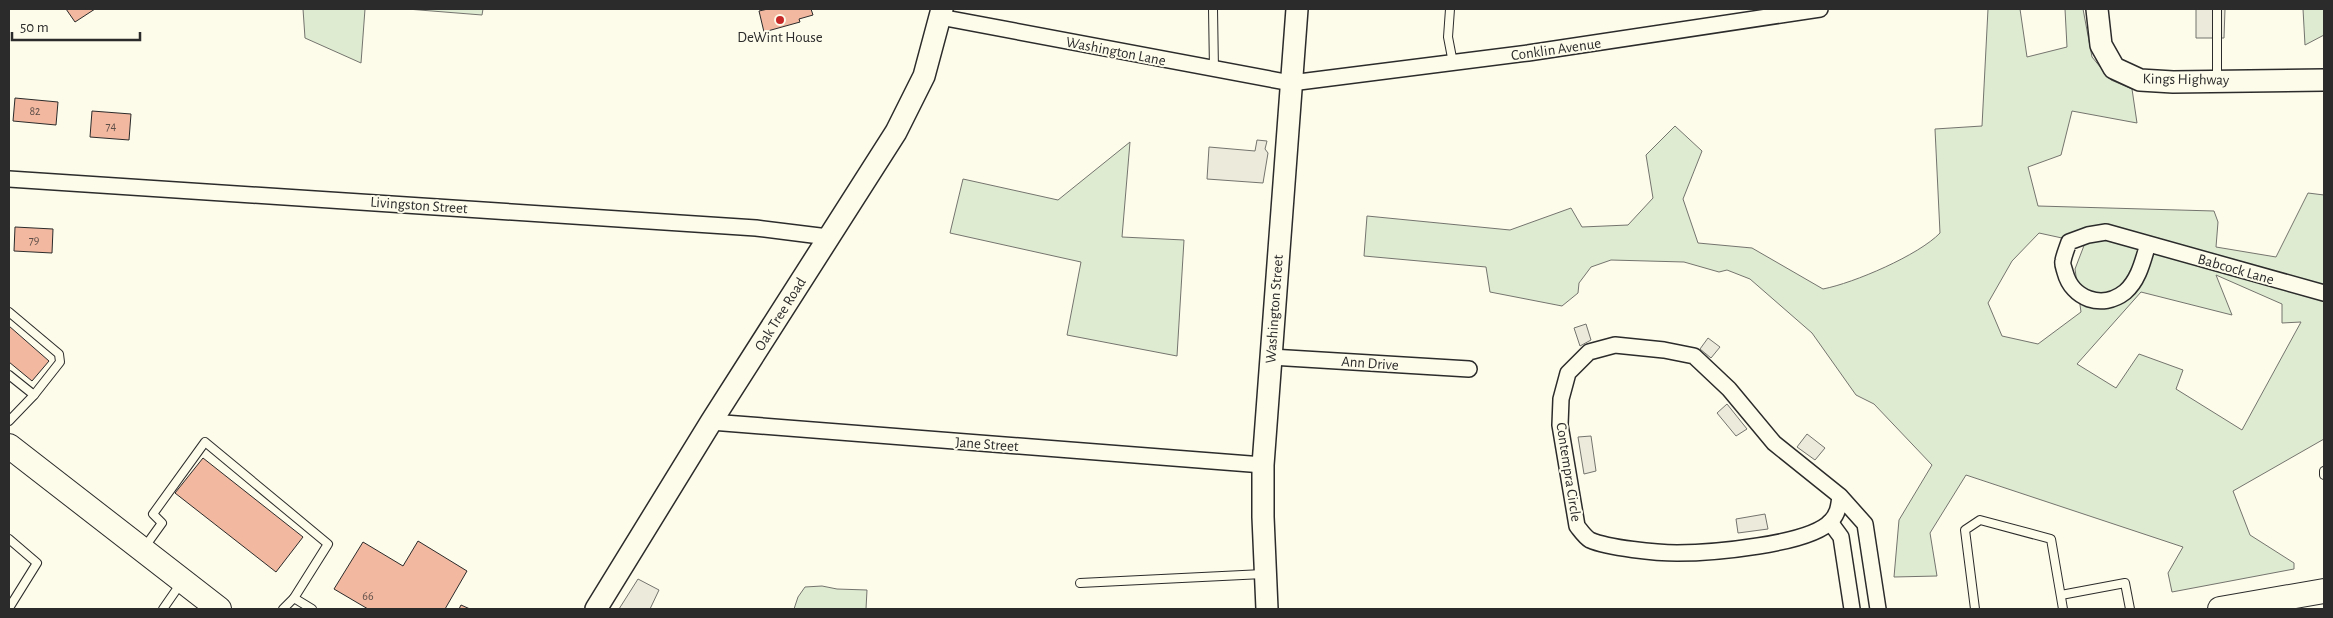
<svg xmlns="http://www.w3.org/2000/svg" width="2333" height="618" font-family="'Alegreya Sans',sans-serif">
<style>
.green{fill:#deebd1;stroke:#74746e;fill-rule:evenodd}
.parking{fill:#eceadb;stroke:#74746e}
.building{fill:#f2b8a0;stroke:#2b2b2b}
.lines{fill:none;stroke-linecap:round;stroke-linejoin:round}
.lane-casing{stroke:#2b2b2b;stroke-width:10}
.street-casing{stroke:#2b2b2b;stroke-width:18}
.secondary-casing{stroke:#2b2b2b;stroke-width:24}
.primary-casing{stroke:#2b2b2b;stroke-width:26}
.lane{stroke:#fdfbea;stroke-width:8}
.street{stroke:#fdfbea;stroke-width:15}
.secondary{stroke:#fdfbea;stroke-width:21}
.primary{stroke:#fdfbea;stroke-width:24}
.poi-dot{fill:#c62828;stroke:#fdfbea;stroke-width:2}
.labels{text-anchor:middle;stroke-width:4;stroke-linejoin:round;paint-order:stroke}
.number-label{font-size:12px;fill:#5d4e48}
.poi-label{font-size:15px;fill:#2b2b2b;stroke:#fdfbea}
.street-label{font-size:15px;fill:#2b2b2b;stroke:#fdfbea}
</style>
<rect width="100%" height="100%" fill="#fdfbea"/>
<g class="green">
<polygon points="303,9 365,9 361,63 305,38"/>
<polygon points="407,9 483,9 482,15"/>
<path d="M1988 9H2020L2027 57 2067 47 2065 9H2083L2092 57 2111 80 2132 89 2137 123 2072 111 2061 155 2028 167 2038 206 2214 211 2218 222 2216 247 2276 257 2308 193 2324 195V439L2233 491 2250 535 2294 563V569L2172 592 2168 573 2183 547 1966 475 1930 533 1937 576 1894 577 1899 520 1932 465 1874 404 1856 395 1812 333 1750 279 1727 270 1719 272 1684 262 1611 260 1591 267 1579 283 1578 293 1562 306 1490 292 1486 267 1364 256 1367 216 1510 230 1571 208 1582 227 1628 225 1653 198 1646 155 1675 126 1702 151 1683 199 1698 243 1752 248 1823 289C1854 283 1919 255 1940 233L1935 129 1982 126ZM2039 233 2085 243 2075 269 2081 312 2038 344 2002 336 1988 303 2012 261ZM2216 275 2282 304V323L2301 322 2242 430 2176 389 2183 370 2139 354 2116 388 2077 364 2141 292 2232 315Z"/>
<polygon points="2303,9 2324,9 2324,35 2305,45"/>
<polygon points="1130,142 1122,237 1184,240 1177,356 1067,335 1081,262 950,233 963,179 1058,200"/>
<polygon points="822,586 837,589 867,590 866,609 794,609 798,597 805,587"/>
</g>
<g class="parking">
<polygon points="2196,9 2225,9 2224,38 2196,38"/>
<polygon points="1257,140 1267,141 1265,149 1268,153 1263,183 1207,179 1209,147 1255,151"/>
<polygon points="1586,324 1591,340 1580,346 1574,328"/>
<polygon points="1708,338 1720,347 1711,358 1700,349"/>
<polygon points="1727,404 1747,429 1736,436 1717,413"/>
<polygon points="1807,434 1825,448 1815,460 1797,447"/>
<polygon points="1591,436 1596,471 1584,474 1578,437"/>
<polygon points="1765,514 1768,529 1738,533 1736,519"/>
<polygon points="638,579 659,590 650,609 619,609"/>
</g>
<g class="building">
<polygon points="66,9 95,9 75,22"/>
<polygon points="768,9 811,9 813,15 799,19 800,22 764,32 759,11"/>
<polygon points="15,98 58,102 56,125 13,121"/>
<polygon points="92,111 131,114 129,140 90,137"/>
<polygon points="15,227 53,229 52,253 14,251"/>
<polygon points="9,326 49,361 32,381 9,362"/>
<polygon points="203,458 303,537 276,572 175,493"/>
<polygon points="418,541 467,571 445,609 368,609 334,589 363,542 403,566"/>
<polygon points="461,605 470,609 459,609"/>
</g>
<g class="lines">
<defs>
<g id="lane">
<polyline points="1213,9 1214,70"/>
<polyline points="1450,9 1448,37 1453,63"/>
<polyline points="2217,9 2217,79"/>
<polyline points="9,312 59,354 60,362 34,395 9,421"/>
<polyline points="9,375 34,395"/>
<polyline points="2324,471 2324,475"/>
<polyline points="9,539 37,563 9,608"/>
<polyline points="144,548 162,523 153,514 205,442 328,544 294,598"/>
<polyline points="1080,583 1263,574"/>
<polyline points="2061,595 2125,583 2130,609"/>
<polyline points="163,609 181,583"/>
<polyline points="283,609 294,598 312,609"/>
<polyline points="1975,609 1965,530 1980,520 2051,539 2063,609"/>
</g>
<g id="street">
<polyline points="940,17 1291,83 1528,53 1820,9"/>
<polyline points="9,179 756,228 828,237"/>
<path d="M2148 244C2143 260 2139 280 2125 292 2102 310 2072 299 2065 272 2064 268 2062 264 2063 261 2064 255 2067 248 2069 242L2088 235 2106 232 2324 293"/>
<polyline points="1271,357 1469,369"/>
<polyline points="711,422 1263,465"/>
<path d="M1840 496C1839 505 1838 514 1831 521 1810 545 1709 553 1677 553 1657 553 1608 548 1590 540 1585 537 1581 531 1577 526L1560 425 1561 399 1568 373 1589 352 1615 345 1664 350 1694 356 1729 389 1774 443 1840 496 1865 524 1878 609"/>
<polyline points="1830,522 1841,537 1852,609"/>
</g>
<g id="secondary">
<polyline points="2097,9 2101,45 2114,68 2140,80 2173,82 2324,80"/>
<polyline points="596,609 711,422 896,132 924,76 942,9"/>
<polyline points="1267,609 1263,517 1263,465 1297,9"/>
</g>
<g id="primary">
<polyline points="9,446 219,609"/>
<polyline points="2220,609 2324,591"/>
</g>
</defs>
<use href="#lane" class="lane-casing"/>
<use href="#street" class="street-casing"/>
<use href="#secondary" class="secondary-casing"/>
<use href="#primary" class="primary-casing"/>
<use href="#lane" class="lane"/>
<use href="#street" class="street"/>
<use href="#secondary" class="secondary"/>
<use href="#primary" class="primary"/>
</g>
<circle class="poi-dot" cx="780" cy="20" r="5"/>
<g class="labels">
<g class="number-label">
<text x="35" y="115">82</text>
<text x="111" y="130">74</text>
<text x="34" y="244">79</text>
<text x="368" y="600">66</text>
</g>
<g class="poi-label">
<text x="780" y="42">DeWint House</text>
</g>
<g class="street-label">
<text transform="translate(1556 49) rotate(-8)" y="5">Conklin Avenue</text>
<text transform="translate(1116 51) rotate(11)" y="5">Washington Lane</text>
<text transform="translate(2186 79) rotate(1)" y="5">Kings Highway</text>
<text transform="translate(419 205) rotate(4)" y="5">Livingston Street</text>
<text transform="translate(2236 269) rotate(16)" y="5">Babcock Lane</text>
<text transform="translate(1274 309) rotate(-86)" y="5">Washington Street</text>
<text transform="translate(780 314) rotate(-58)" y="5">Oak Tree Road</text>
<text transform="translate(1370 363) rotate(4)" y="5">Ann Drive</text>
<text transform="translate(987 444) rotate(4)" y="5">Jane Street</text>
<text transform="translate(1569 472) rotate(81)" y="5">Contempra Circle</text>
</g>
</g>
<rect width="2333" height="618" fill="none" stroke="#2b2b2b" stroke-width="20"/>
<path d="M12 32v8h128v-8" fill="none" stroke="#2b2b2b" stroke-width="2.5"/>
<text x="20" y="32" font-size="15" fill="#2b2b2b" stroke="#fdfbea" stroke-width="4" paint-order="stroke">50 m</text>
</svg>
